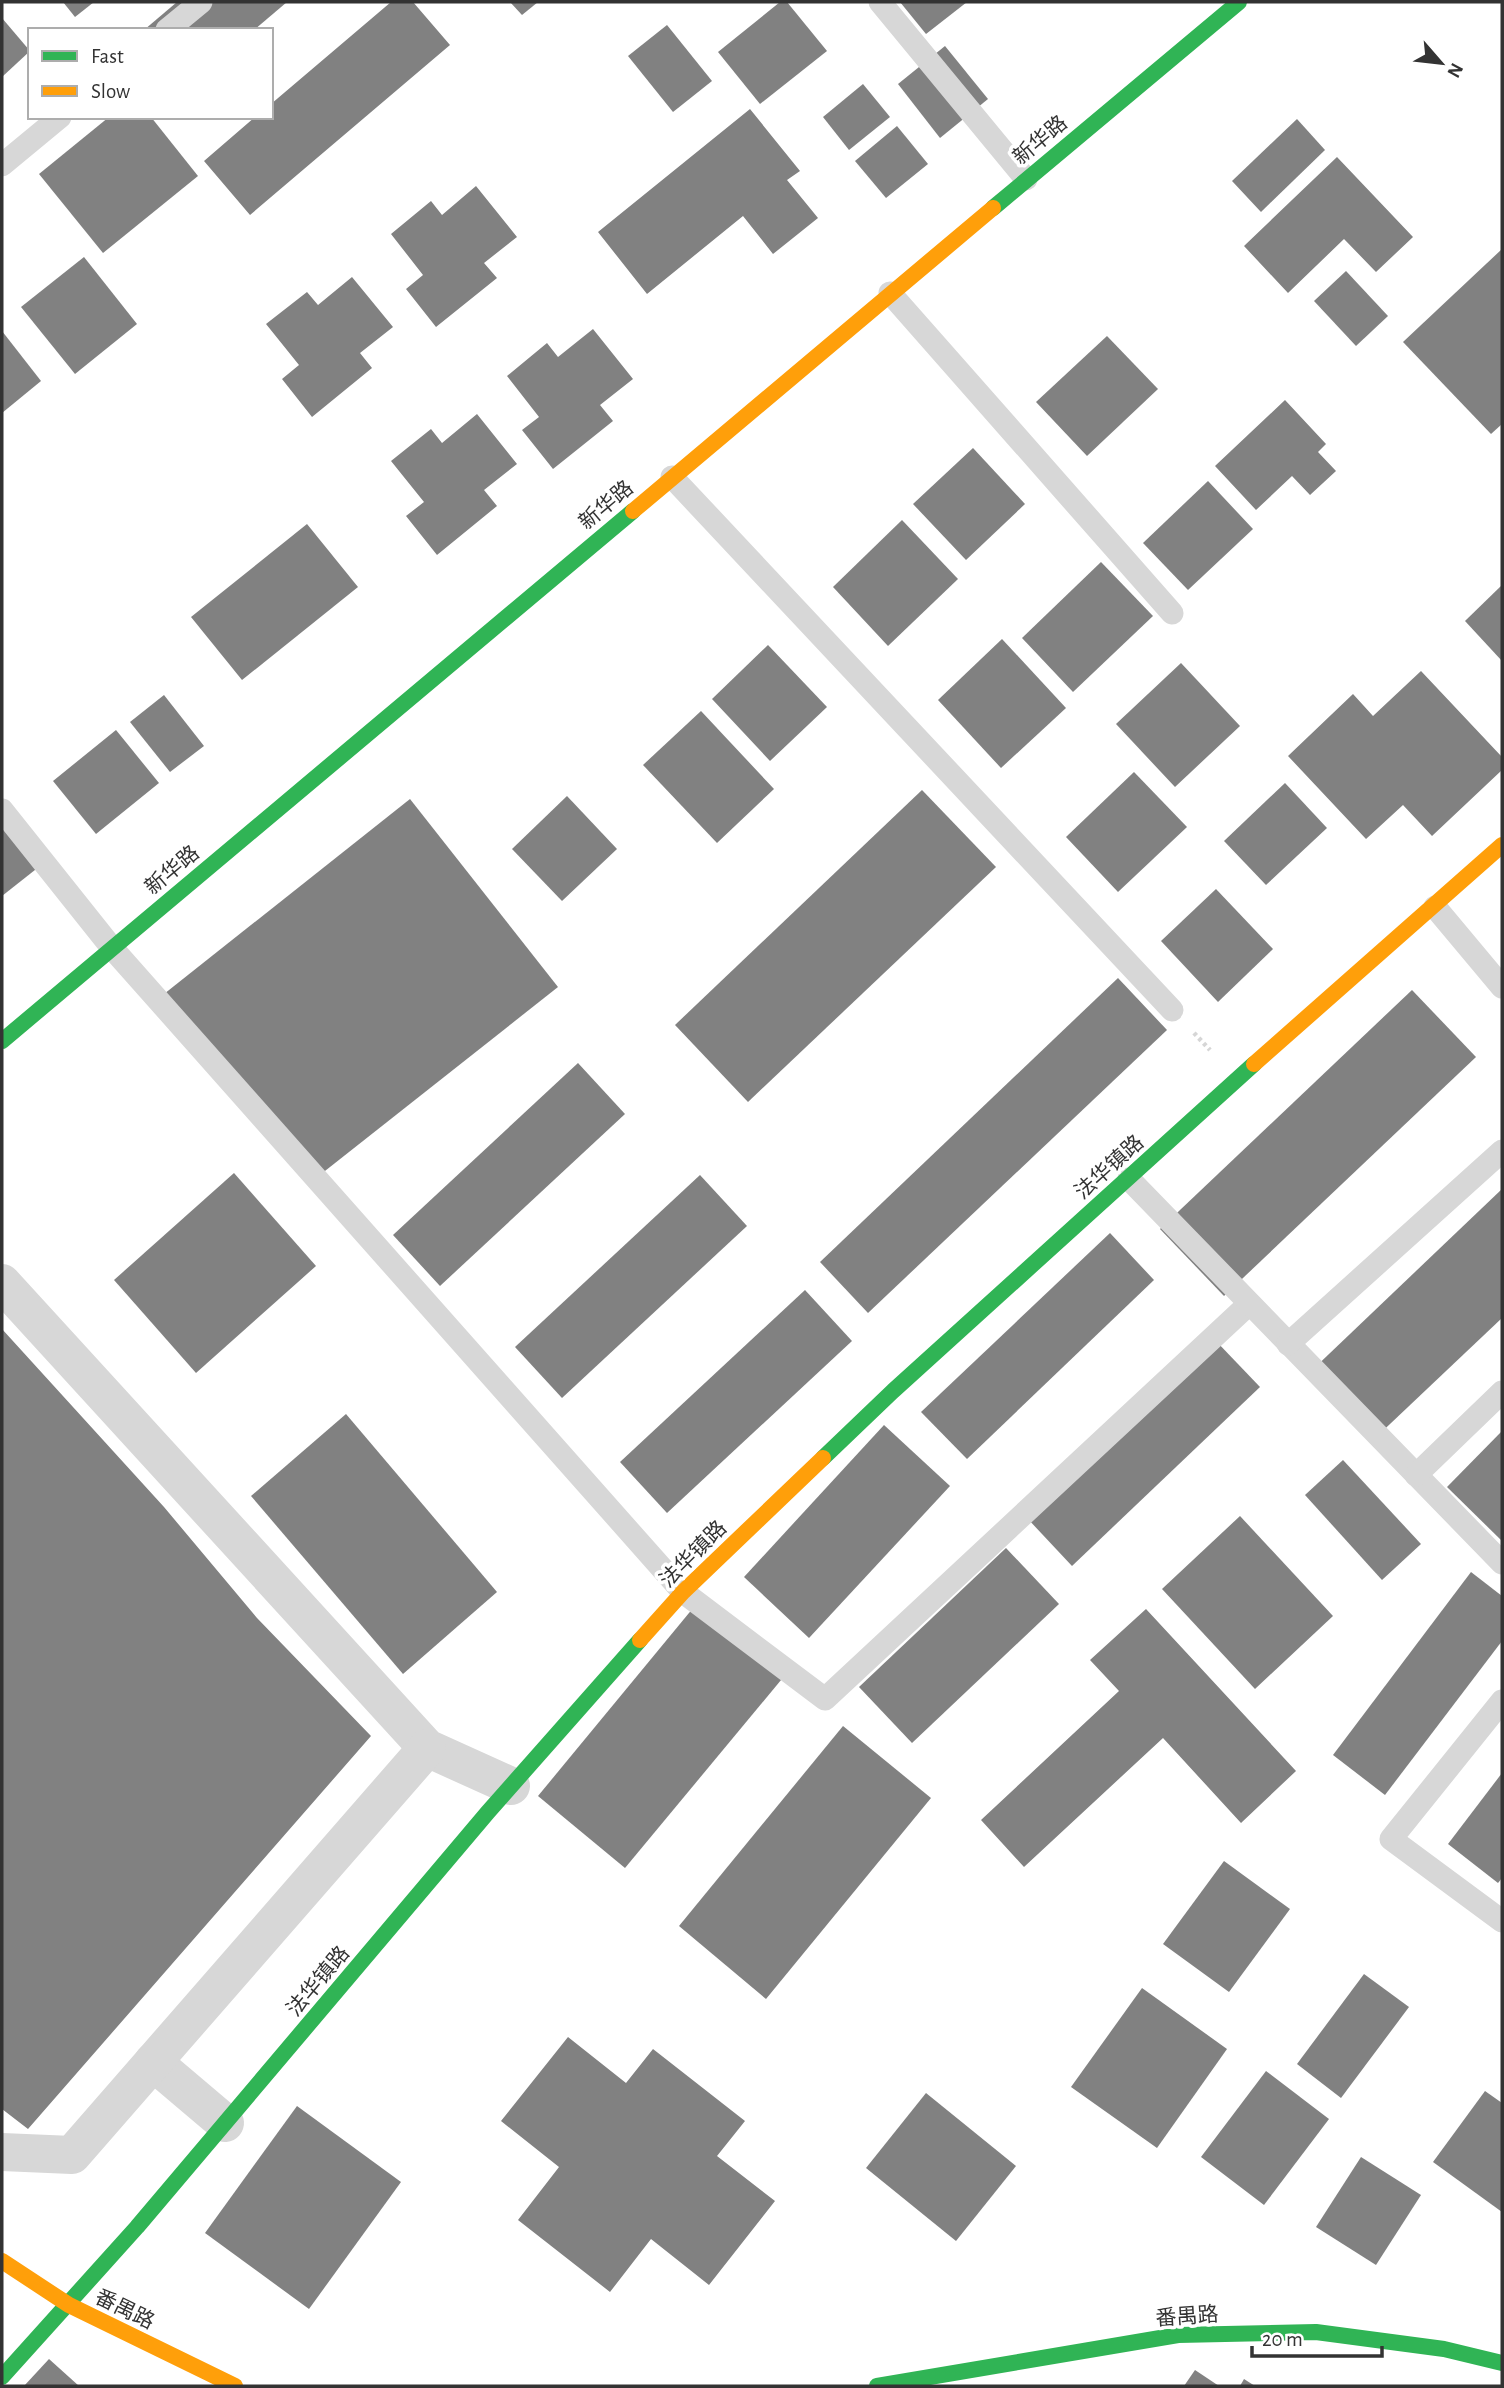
<svg xmlns="http://www.w3.org/2000/svg" width="1504" height="2388" font-family="'Alegreya Sans','Noto Sans SC',sans-serif">
<style>
.building{fill:#818181}
.lines{fill:none;stroke-linecap:round;stroke-linejoin:round}
.path{stroke:#d6d6d6;stroke-width:4.5;stroke-dasharray:3.5 3.5;stroke-linecap:butt}
.lane{stroke:#d7d7d7;stroke-width:23}
.street{stroke:#d7d7d7;stroke-width:38}
.fast{stroke:#30b455;stroke-width:16}
.slow{stroke:#ff9f0a;stroke-width:16}
.labels{text-anchor:middle;stroke-width:7;stroke-linejoin:round;paint-order:stroke}
.street-label{font-size:21px;fill:#333;stroke:#fff}
</style>
<rect width="100%" height="100%" fill="#fff"/>
<g class="building">
<polygon points="63,2 94,2 75,17"/>
<polygon points="177,2 287,2 254,30 144,30"/>
<polygon points="391,2 413,2 450,45 250,215 204,161 255,117 271,117 271,104"/>
<polygon points="510,2 538,2 522,15"/>
<polygon points="780,2 787,2 827,51 760,104 718,52"/>
<polygon points="900,2 967,2 926,34"/>
<polygon points="2,18 30,51 2,77"/>
<polygon points="667,25 712,81 673,112 628,56"/>
<polygon points="945,46 988,99 940,138 898,84"/>
<polygon points="863,84 890,117 849,150 823,117"/>
<polygon points="750,109 800,171 787,180 818,218 773,254 743,216 647,294 598,232"/>
<polygon points="109,117 151,117 198,176 103,253 39,174"/>
<polygon points="1297,119 1325,150 1261,212 1232,181"/>
<polygon points="897,126 928,164 886,198 855,161"/>
<polygon points="1337,157 1413,237 1376,272 1344,239 1288,293 1244,246"/>
<polygon points="476,186 517,237 484,263 497,278 436,327 406,289 423,275 391,234 431,201 442,215"/>
<polygon points="1502,249 1502,424 1491,434 1403,342"/>
<polygon points="84,257 137,324 75,374 21,307"/>
<polygon points="1346,271 1388,316 1356,346 1314,301"/>
<polygon points="352,277 393,327 360,353 372,368 312,417 282,379 299,365 266,324 307,292 318,305"/>
<polygon points="593,329 633,379 600,405 613,421 553,469 522,430 539,417 507,376 547,343 558,357"/>
<polygon points="2,331 41,381 2,413"/>
<polygon points="1107,336 1158,389 1087,456 1036,402"/>
<polygon points="1285,400 1326,444 1318,452 1336,471 1310,495 1292,476 1256,510 1215,466"/>
<polygon points="477,414 517,464 484,490 497,506 437,555 406,516 424,502 391,461 431,429 442,443"/>
<polygon points="973,448 1025,504 966,560 913,504"/>
<polygon points="1208,481 1253,529 1188,590 1143,543"/>
<polygon points="902,520 958,579 888,646 833,587"/>
<polygon points="307,524 358,587 242,680 191,617"/>
<polygon points="1101,562 1153,616 1073,692 1022,638"/>
<polygon points="1502,585 1502,661 1465,621"/>
<polygon points="1002,639 1066,708 1001,768 938,700"/>
<polygon points="768,645 827,707 770,761 712,699"/>
<polygon points="1181,663 1240,726 1175,787 1116,724"/>
<polygon points="1421,671 1502,757 1502,770 1432,836 1403,805 1366,839 1288,756 1353,694 1373,716"/>
<polygon points="164,695 204,746 170,772 130,722"/>
<polygon points="701,711 774,789 717,843 643,765"/>
<polygon points="116,730 159,783 96,834 53,781"/>
<polygon points="1134,772 1187,827 1118,892 1066,837"/>
<polygon points="1285,783 1327,828 1266,885 1224,841"/>
<polygon points="922,790 996,867 748,1102 675,1025"/>
<polygon points="567,796 617,849 562,901 512,849"/>
<polygon points="410,799 558,987 311,1182 164,994"/>
<polygon points="2,819 40,866 2,896"/>
<polygon points="1216,889 1273,949 1218,1002 1161,941"/>
<polygon points="1118,978 1167,1030 868,1313 820,1262"/>
<polygon points="1412,990 1476,1057 1224,1296 1160,1229"/>
<polygon points="578,1063 625,1114 440,1286 393,1235"/>
<polygon points="234,1173 316,1266 196,1373 114,1280"/>
<polygon points="700,1175 747,1226 562,1398 515,1347"/>
<polygon points="1502,1189 1502,1318 1371,1442 1307,1375"/>
<polygon points="1110,1233 1154,1280 967,1459 921,1412"/>
<polygon points="805,1290 852,1341 667,1513 620,1462"/>
<polygon points="2,1329 164,1507 257,1618 371,1736 28,2129 2,2109"/>
<polygon points="1215,1340 1260,1387 1072,1566 1027,1518"/>
<polygon points="346,1414 497,1592 403,1674 251,1496"/>
<polygon points="884,1425 950,1486 809,1638 744,1577"/>
<polygon points="1502,1431 1502,1541 1447,1487"/>
<polygon points="1343,1460 1421,1544 1382,1580 1305,1495"/>
<polygon points="1240,1516 1333,1616 1255,1689 1162,1589"/>
<polygon points="1006,1548 1059,1604 912,1743 859,1687"/>
<polygon points="1471,1572 1502,1596 1502,1641 1385,1795 1333,1755"/>
<polygon points="703,1596 791,1668 625,1868 538,1796"/>
<polygon points="1146,1609 1296,1771 1241,1823 1163,1738 1024,1867 981,1820 1119,1691 1090,1660"/>
<polygon points="843,1726 931,1798 766,1999 679,1926"/>
<polygon points="1502,1773 1502,1878 1498,1883 1448,1844"/>
<polygon points="1224,1861 1290,1909 1229,1992 1163,1944"/>
<polygon points="1364,1974 1409,2007 1341,2098 1297,2064"/>
<polygon points="1142,1988 1227,2049 1157,2148 1071,2087"/>
<polygon points="568,2037 626,2083 653,2049 745,2121 717,2156 775,2201 709,2285 651,2239 610,2292 518,2220 559,2167 501,2121"/>
<polygon points="1266,2071 1329,2119 1264,2205 1201,2157"/>
<polygon points="1485,2091 1502,2103 1502,2212 1433,2162"/>
<polygon points="926,2093 1016,2166 956,2241 866,2168"/>
<polygon points="297,2106 401,2182 309,2309 205,2233"/>
<polygon points="1361,2157 1421,2195 1376,2265 1316,2227"/>
<polygon points="49,2359 79,2386 24,2386"/>
<polygon points="1195,2370 1219,2386 1184,2386"/>
<polygon points="1244,2379 1255,2386 1240,2386"/>
</g>
<g class="lines">
<polyline class="path" points="1194,1033 1210,1050"/>
<g class="lane">
<polyline points="880,2 1026,179"/>
<polyline points="167,30 201,2"/>
<polyline points="2,165 60,117"/>
<polyline points="890,293 1172,613"/>
<polyline points="672,477 1172,1010"/>
<polyline points="2,810 112,948 683,1592 825,1699 1249,1304"/>
<polyline points="1435,907 1502,987"/>
<polyline points="1129,1179 1502,1563"/>
<polyline points="1288,1344 1502,1151"/>
<polyline points="1416,1475 1502,1392"/>
<polyline points="1502,1701 1391,1839 1502,1921"/>
</g>
<g class="street">
<polyline points="2,1283 427,1748 511,1786"/>
<polyline points="153,2062 225,2123"/>
<polyline points="2,2152 72,2155 427,1748"/>
</g>
<g class="fast">
<polyline points="993,208 1239,2"/>
<polyline points="2,1041 633,511"/>
<polyline points="823,1458 893,1391 1254,1064"/>
<polyline points="2,2377 137,2227 488,1812 640,1640"/>
<polyline points="877,2386 1178,2335 1316,2332 1444,2349 1502,2363"/>
</g>
<g class="slow">
<polyline points="633,511 993,208"/>
<polyline points="1254,1064 1502,845"/>
<polyline points="640,1640 683,1592 823,1458"/>
<polyline points="2,2261 69,2305 235,2386"/>
</g>
</g>
<g class="labels">
<g class="street-label">
<text transform="translate(1040 140) rotate(-40)" y="7">新华路</text>
<text transform="translate(606 505) rotate(-40)" y="7">新华路</text>
<text transform="translate(172 870) rotate(-40)" y="7">新华路</text>
<text transform="translate(1109 1167) rotate(-42)" y="7">法华镇路</text>
<text transform="translate(693 1554) rotate(-45)" y="7">法华镇路</text>
<text transform="translate(318 1981) rotate(-50)" y="7">法华镇路</text>
<text transform="translate(125 2309) rotate(26)" y="7">番禺路</text>
<text transform="translate(1187 2316) rotate(-4)" y="7">番禺路</text>
</g>
</g>
<rect width="1504" height="2388" fill="none" stroke="#333333" stroke-width="7"/>
<rect x="28" y="28" width="245" height="91" fill="#ffffff" stroke="#adadad" stroke-width="2"/>
<rect x="42" y="51" width="35" height="10" fill="#30b455" stroke="#adadad" stroke-width="2"/>
<text x="91" y="63" font-size="21" fill="#333333">Fast</text>
<rect x="42" y="86" width="35" height="10" fill="#ff9f0a" stroke="#adadad" stroke-width="2"/>
<text x="91" y="98" font-size="21" fill="#333333">Slow</text>
<g transform="translate(1441 63) rotate(118)" stroke="#ffffff" stroke-width="5" paint-order="stroke">
<path d="M0-5L12 26L0 18L-12 26Z" fill="#333333"/>
<text y="-10" font-size="19" font-weight="bold" text-anchor="middle" fill="#333333">N</text>
</g>
<path d="M1252 2346v10h130v-10" fill="none" stroke="#333333" stroke-width="3.5"/>
<text x="1262" y="2346" font-size="21" fill="#333333" stroke="#ffffff" stroke-width="5" paint-order="stroke">20 m</text>
</svg>
